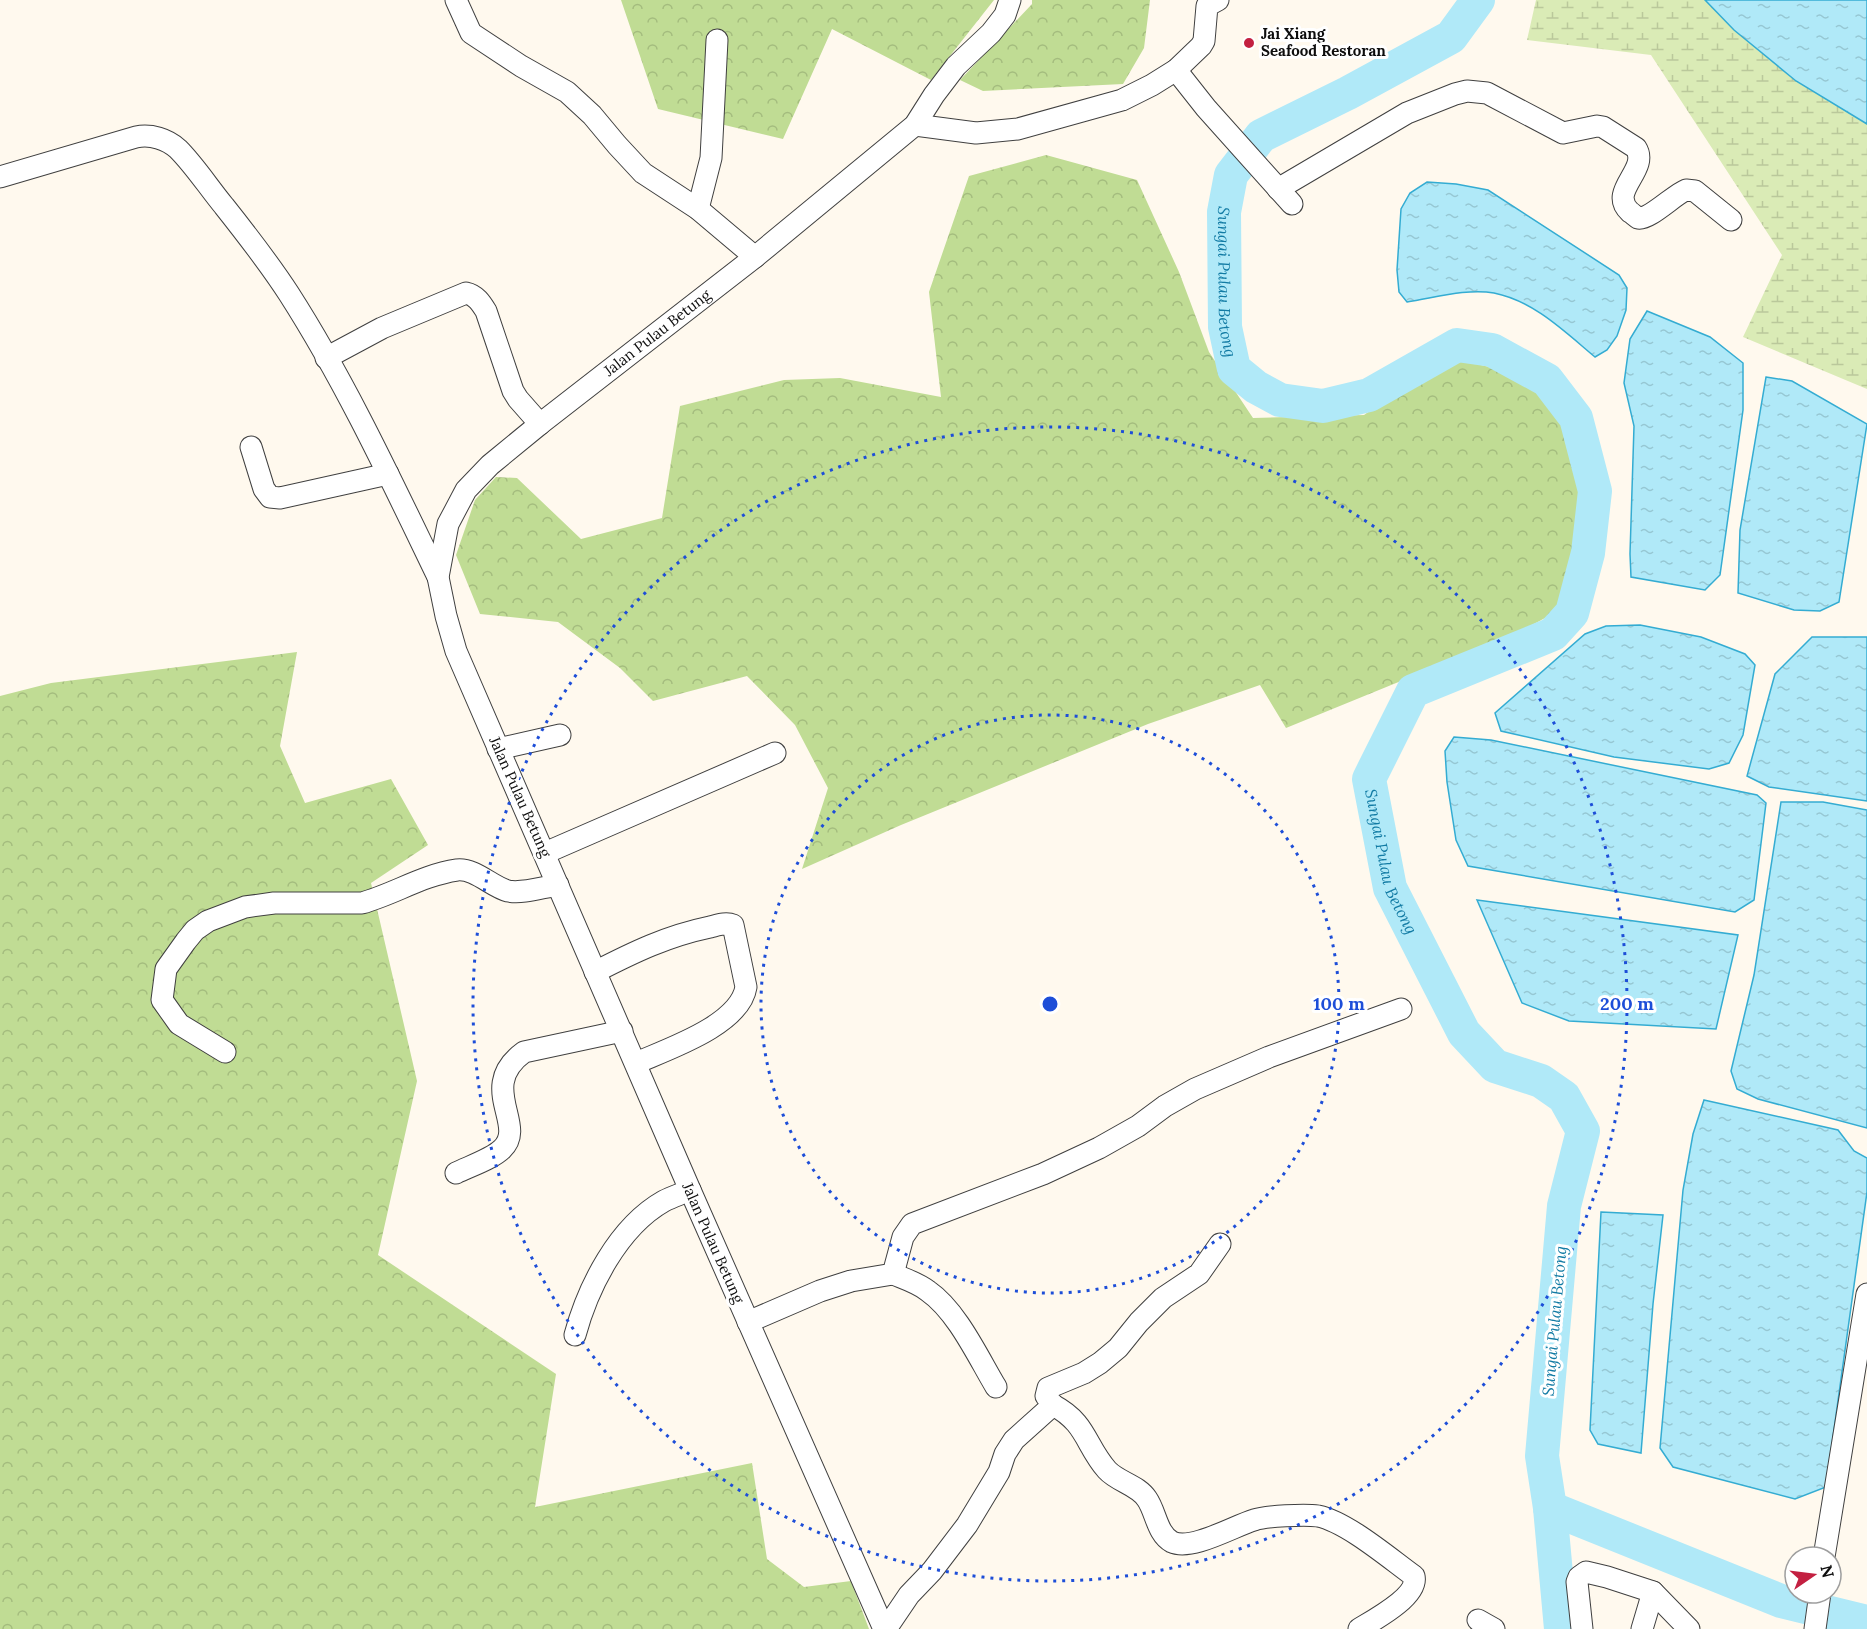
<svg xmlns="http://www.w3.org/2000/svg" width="1867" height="1629" font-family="Lora,serif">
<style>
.forest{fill:url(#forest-crowns)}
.wetland{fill:url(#wetland-marsh)}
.water{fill:url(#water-ripples);stroke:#34acd2;stroke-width:1.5}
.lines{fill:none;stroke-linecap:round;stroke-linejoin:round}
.river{stroke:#b0e9f8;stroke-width:34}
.minor-casing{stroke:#404040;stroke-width:23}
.minor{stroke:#fff;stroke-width:21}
.ring{fill:none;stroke:#1d4ed8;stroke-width:3;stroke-dasharray:3 6}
.poi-dot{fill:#c32041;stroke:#fff;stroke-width:2}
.labels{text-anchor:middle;stroke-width:6;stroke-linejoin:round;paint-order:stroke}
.poi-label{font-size:15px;font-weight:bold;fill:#0d0d0d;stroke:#fff;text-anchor:start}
.street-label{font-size:15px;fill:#0d0d0d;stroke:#fff}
.water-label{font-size:16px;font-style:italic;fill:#127ba4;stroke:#fff}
.centre{fill:#1d4ed8;stroke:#fff;stroke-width:3}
.ring-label{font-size:18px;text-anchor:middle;font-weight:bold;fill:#1d4ed8;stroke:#fff;stroke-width:6;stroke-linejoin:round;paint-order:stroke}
</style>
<defs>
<pattern id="forest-crowns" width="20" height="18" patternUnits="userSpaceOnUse" patternTransform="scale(1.5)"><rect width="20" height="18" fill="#c0dc94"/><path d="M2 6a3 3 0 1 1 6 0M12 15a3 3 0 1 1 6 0" fill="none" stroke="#a4bc7e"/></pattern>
<pattern id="wetland-marsh" width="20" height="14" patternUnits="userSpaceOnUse" patternTransform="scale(1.5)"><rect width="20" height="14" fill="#daebb6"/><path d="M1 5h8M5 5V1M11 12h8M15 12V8" fill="none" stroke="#bac89b"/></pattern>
<pattern id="water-ripples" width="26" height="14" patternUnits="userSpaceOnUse" patternTransform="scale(1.5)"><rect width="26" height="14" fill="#b0e9f8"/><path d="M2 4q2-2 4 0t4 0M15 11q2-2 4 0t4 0" fill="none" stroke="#96c7d3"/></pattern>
</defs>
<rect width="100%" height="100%" fill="#fff9ee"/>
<g class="forest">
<polygon points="621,0 994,0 931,80 832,29 783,139 658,109"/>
<polygon points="1032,0 1150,0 1144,48 1123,84 983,91 960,80 1032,4"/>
<polygon points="1046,155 1137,180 1179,272 1209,352 1253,418 1364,415 1447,357 1515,373 1560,412 1582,484 1577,543 1556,612 1516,634 1286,728 1260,685 1148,724 901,825 802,869 828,788 795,725 747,676 653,701 620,668 558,622 480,614 456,555 475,500 496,477 517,478 581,539 662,518 680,406 784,380 840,378 941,397 929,292 969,176"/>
<polygon points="297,652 280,746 305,803 391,779 428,845 371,883 417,1081 378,1255 556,1374 535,1507 752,1463 767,1559 804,1587 851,1581 869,1629 0,1629 0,696 51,683"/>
</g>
<polygon class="wetland" points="1536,0 1705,0 1734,30 1796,81 1867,124 1867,389 1743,337 1782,255 1651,55 1527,40"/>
<g class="water">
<polygon points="1705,0 1867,0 1867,124 1796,81 1734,30"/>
<path d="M1427 182 1456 184 1488 190 1619 275 1627 288 1626 310 1617 336 1607 350 1595 357C1565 332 1534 301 1494 293 1467 288 1434 298 1407 302L1399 292 1397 270 1401 209 1410 193Z"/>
<polygon points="1647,311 1710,337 1743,363 1743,410 1720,575 1705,590 1631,577 1630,554 1634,426 1624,383 1630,339"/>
<polygon points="1766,377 1792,381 1867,424 1839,602 1820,611 1794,610 1738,593 1740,530"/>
<polygon points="1640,625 1701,637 1745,654 1755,665 1743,735 1729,763 1709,769 1614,757 1501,731 1495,713 1585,634 1606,626"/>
<polygon points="1812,637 1867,637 1867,801 1769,787 1747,776 1775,674"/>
<polygon points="1454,737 1491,740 1757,795 1766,803 1754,900 1735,912 1468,866 1456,840 1447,782 1445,751"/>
<polygon points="1781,802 1823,802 1867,810 1867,1128 1758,1099 1737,1089 1731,1071 1754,975"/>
<polygon points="1477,900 1738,935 1716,1029 1569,1021 1522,1003"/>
<polygon points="1704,1100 1838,1130 1854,1151 1867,1158 1867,1192 1826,1487 1795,1499 1673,1467 1660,1448 1683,1190 1693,1134"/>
<polygon points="1601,1212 1663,1215 1653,1304 1641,1453 1598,1444 1590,1430"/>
</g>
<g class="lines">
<g class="river">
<path id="s1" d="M1478 0 1451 37 1348 93 1261 136 1231 175 1224 212 1225 327 1234 369 1256 387 1280 400 1323 406 1369 395 1457 345 1492 350 1547 380 1576 418 1595 491 1588 553 1572 613 1553 634 1413 691 1369 779 1390 888 1464 1033 1495 1066 1541 1081 1564 1097 1583 1131 1564 1206 1542 1456 1550 1508 1561 1629"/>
<polyline points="1550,1508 1781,1601 1867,1622"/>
</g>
<defs>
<g id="minor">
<polyline points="456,0 471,33 521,66 567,92 592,115 617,145 643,173 698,209 755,257"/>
<polyline points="1176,70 1206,108 1292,204"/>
<polyline points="915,125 976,133 1018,129 1122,100 1152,85 1176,70 1201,46 1204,41 1207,6 1218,0"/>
<path d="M0 177 136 137C151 134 167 139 178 149 195 166 209 188 224 206 247 235 269 263 289 294 346 383 392 482 438 577"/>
<path d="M1278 189 1407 113 1455 94 1467 91 1487 93 1563 133 1597 126 1603 127 1636 148C1650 170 1607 191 1630 212 1632 213 1636 217 1638 218 1648 221 1675 194 1686 190L1695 191 1731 220"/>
<polyline points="698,209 711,158 717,40"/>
<path d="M326 358 382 328 466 293C476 295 481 303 486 311L513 391 518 399 540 424"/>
<polyline points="251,447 264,489 270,497 280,498 388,474"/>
<polyline points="498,749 560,735"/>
<polyline points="545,853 775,753"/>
<path d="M595 972C634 952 667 936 710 927 718 925 726 922 733 925L746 987C740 1025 668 1049 636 1063"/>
<path d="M225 1052 179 1024 162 1000 166 969 186 941 195 930 208 921 245 907 274 903H362C394 894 423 875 457 870 475 868 492 887 508 891 523 894 543 887 558 885"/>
<path d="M456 1173C468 1167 492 1159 502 1149 528 1125 476 1087 524 1052L622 1031"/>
<path d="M893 1274C905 1279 918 1283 928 1291 957 1311 978 1357 996 1387"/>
<polyline points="748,1322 820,1291 851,1281 893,1274 903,1237 912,1224 1043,1174 1099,1148 1138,1126 1165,1106 1195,1089 1269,1057 1401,1009"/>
<path d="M575 1335C588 1287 618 1227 664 1201 672 1197 681 1194 690 1190"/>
<path d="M1053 1405C1087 1423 1085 1445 1107 1470 1118 1482 1138 1485 1147 1499 1156 1512 1157 1534 1172 1542 1192 1551 1234 1526 1254 1520 1266 1516 1305 1514 1318 1516 1347 1522 1389 1558 1414 1576 1419 1596 1374 1620 1359 1629"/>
<polyline points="1824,1557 1867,1294"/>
<polyline points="1478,1620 1494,1629"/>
<path id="s2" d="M884 1629 690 1190 456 651 446 616 438 577 448 524 466 490 490 465 540 424 755 257 915 125 934 95 956 66 991 33 1005 15 1010 0"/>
<polyline points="886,1629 909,1595 932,1571 967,1525 999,1472 1005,1454 1014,1440 1053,1405 1046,1396 1048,1388 1084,1373 1100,1363 1118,1348 1139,1322 1163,1298 1199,1274 1220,1244"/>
<polyline points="1582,1629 1577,1582 1579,1577 1586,1572 1607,1577 1653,1592 1689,1629"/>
<polyline points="1642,1629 1653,1592"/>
<polyline points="1815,1629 1820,1593"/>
</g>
</defs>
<use href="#minor" class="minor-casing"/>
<use href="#minor" class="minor"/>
</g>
<g class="ring">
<circle cx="1050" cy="1004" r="289"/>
<circle cx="1050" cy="1004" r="577"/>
</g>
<circle class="poi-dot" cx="1249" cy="43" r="6"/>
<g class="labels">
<g class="poi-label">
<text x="1261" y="39">Jai Xiang<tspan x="1261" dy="17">Seafood Restoran</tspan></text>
</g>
<g class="street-label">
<text dy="5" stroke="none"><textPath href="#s2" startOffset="1484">Jalan Pulau Betung</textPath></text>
<text transform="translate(520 797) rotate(66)" y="5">Jalan Pulau Betung</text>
<text transform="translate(713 1243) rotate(66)" y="5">Jalan Pulau Betung</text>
</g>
<g class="water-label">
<text dy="6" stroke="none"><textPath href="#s1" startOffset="417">Sungai Pulau Betong</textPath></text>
<text dy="6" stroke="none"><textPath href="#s1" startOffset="1462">Sungai Pulau Betong</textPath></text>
<text transform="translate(1554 1321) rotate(-85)" y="6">Sungai Pulau Betong</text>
</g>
</g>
<circle cx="1050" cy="1004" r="9" class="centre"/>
<g class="ring-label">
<text x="1339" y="1010">100 m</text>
<text x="1627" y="1010">200 m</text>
</g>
<g transform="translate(1813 1575) rotate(76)"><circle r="28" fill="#ffffff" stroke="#9e9e9e" stroke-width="1.5"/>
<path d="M0-4.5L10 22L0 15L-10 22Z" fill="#c32041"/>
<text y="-9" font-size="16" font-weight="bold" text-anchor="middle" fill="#0d0d0d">N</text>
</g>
</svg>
